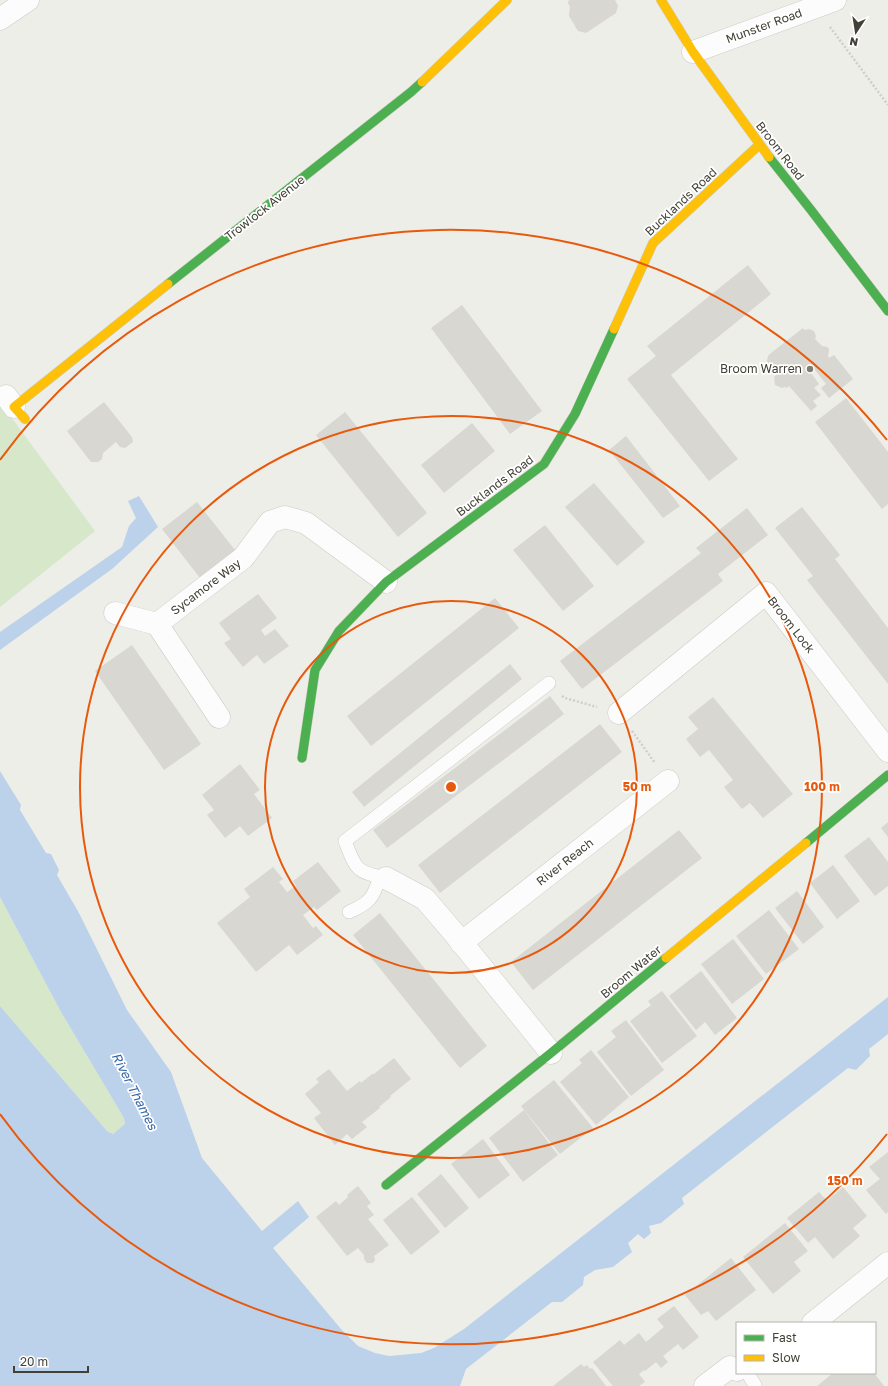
<svg xmlns="http://www.w3.org/2000/svg" width="888" height="1386" font-family="'Golos Text',sans-serif">
<style>
.green{fill:#d7e7ca}
.water{fill:#bcd1ea}
.building{fill:#d8d7d1}
.lines{fill:none;stroke-linecap:round;stroke-linejoin:round}
.lane-casing{stroke:#cccbc6;stroke-width:14}
.street-casing{stroke:#cccbc6;stroke-width:23}
.fast-casing{stroke:#cccbc0;stroke-width:10}
.slow-casing{stroke:#cccbc0;stroke-width:10}
.path{stroke:#cfceca;stroke-width:2.5;stroke-dasharray:2 2;stroke-linecap:butt}
.lane{stroke:#fcfcfc;stroke-width:13}
.street{stroke:#fcfcfc;stroke-width:22}
.fast{stroke:#4caf50;stroke-width:9}
.slow{stroke:#ffc107;stroke-width:9}
.ring{fill:none;stroke:#e8590c;stroke-width:2}
.poi-dot{fill:#7f7d75;stroke:#fff;stroke-width:1.5}
.labels{text-anchor:middle;stroke-width:3.5;stroke-linejoin:round;paint-order:stroke}
.street-label{font-size:12px;fill:#434036;stroke:#fff}
.poi-label{font-size:12px;fill:#434036;stroke:#fff;text-anchor:end}
.water-label{font-size:13px;font-style:italic;fill:#3868a6;stroke:#fff}
.centre{fill:#e8590c;stroke:#fff;stroke-width:2}
.ring-label{font-size:12px;text-anchor:middle;font-weight:bold;fill:#e8590c;stroke:#fff;stroke-width:3.5;stroke-linejoin:round;paint-order:stroke}
</style>
<rect width="100%" height="100%" fill="#eeeee9"/>
<g class="green">
<polygon points="0,402 95,531 0,607"/>
<polygon points="0,897 61,1012 124,1118 125,1125 113,1134 107,1131 0,1006"/>
</g>
<g class="water">
<polygon points="139,496 158,527 112,569 0,650 0,632 122,547 129,526 136,518 128,501"/>
<polygon points="0,771 21,805 20,810 46,853 51,854 59,870 57,875 79,913 127,1010 171,1072 202,1158 262,1231 298,1201 309,1217 273,1248 341,1329 358,1346 375,1353 389,1356 421,1353 434,1348 464,1329 888,997 888,1034 869,1049 870,1056 856,1070 848,1068 682,1198 684,1204 661,1223 649,1226 651,1233 644,1239 638,1234 628,1243 632,1252 613,1267 595,1270 584,1277 583,1285 562,1302 552,1302 466,1369 460,1386 0,1386 0,1006 107,1131 113,1134 125,1124 124,1118 61,1012 0,897"/>
</g>
<g class="building">
<polygon points="569,0 615,0 618,6 616,13 586,33 578,31 569,16 570,7 568,3"/>
<polygon points="748,265 771,294 671,375 738,459 709,481 627,379 656,356 647,346"/>
<polygon points="462,305 542,411 510,434 431,328"/>
<polygon points="803,328 804,330 809,329 814,331 816,336 815,339 822,346 827,347 829,349 829,351 828,356 829,358 834,355 853,379 829,398 821,388 826,384 815,370 811,373 819,384 814,388 821,395 813,401 817,406 811,411 789,386 787,388 785,387 782,388 775,385 774,377 776,375 773,371 776,368 769,365 767,361 768,356 771,353"/>
<polygon points="846,398 888,452 888,504 882,509 815,422"/>
<polygon points="104,402 132,437 133,442 125,448 120,447 116,442 103,453 102,459 98,462 91,462 67,431"/>
<polygon points="345,412 427,513 398,537 316,435"/>
<polygon points="472,423 495,451 444,493 421,465"/>
<polygon points="626,436 680,506 663,518 609,450"/>
<polygon points="594,483 645,542 617,566 565,507"/>
<polygon points="197,502 235,550 200,578 162,529"/>
<polygon points="802,507 840,555 835,559 888,628 888,684 807,580 813,576 775,528"/>
<polygon points="747,508 768,535 718,574 723,581 582,689 560,661 701,553 696,548"/>
<polygon points="545,525 594,586 563,611 513,550"/>
<polygon points="258,594 277,618 261,630 265,636 275,629 289,646 264,664 257,655 243,667 224,643 231,639 219,623"/>
<polygon points="495,598 519,628 371,746 347,716"/>
<polygon points="132,645 201,744 164,770 95,671"/>
<polygon points="510,664 522,679 364,807 352,792"/>
<polygon points="550,696 564,714 387,848 373,830"/>
<polygon points="713,697 793,794 763,818 750,803 742,809 724,787 733,780 709,750 700,757 686,739 698,729 688,717"/>
<polygon points="600,724 622,752 440,893 418,865"/>
<polygon points="240,764 260,790 254,794 272,818 248,836 240,826 225,838 207,815 214,810 202,795"/>
<polygon points="888,822 888,837 881,828"/>
<polygon points="679,830 702,858 533,990 511,962"/>
<polygon points="869,837 888,862 888,886 875,896 844,856"/>
<polygon points="318,862 341,891 317,910 314,907 303,915 313,928 316,926 323,935 297,955 289,945 256,972 217,923 250,897 244,889 273,867 283,879 279,882 287,892 296,886 293,881"/>
<polygon points="833,865 860,901 837,919 810,883"/>
<polygon points="797,891 824,927 803,944 775,908"/>
<polygon points="769,910 799,949 766,974 736,936"/>
<polygon points="380,913 487,1046 460,1068 353,935"/>
<polygon points="733,939 764,979 732,1004 701,964"/>
<polygon points="701,971 737,1018 715,1035 705,1022 696,1030 669,996"/>
<polygon points="662,991 697,1036 662,1063 630,1021 651,1005 648,1001"/>
<polygon points="626,1020 664,1070 631,1096 597,1052 616,1037 611,1031"/>
<polygon points="591,1050 629,1097 596,1125 560,1082 582,1063 579,1060"/>
<polygon points="394,1058 411,1079 390,1096 391,1097 379,1107 380,1108 362,1122 367,1127 352,1139 347,1134 335,1145 314,1118 321,1113 305,1094 319,1082 316,1079 329,1069 347,1091 360,1081 361,1083 372,1074 374,1074"/>
<polygon points="554,1080 593,1128 560,1154 521,1106"/>
<polygon points="524,1110 558,1155 523,1182 489,1138"/>
<polygon points="483,1139 510,1175 479,1199 451,1164"/>
<polygon points="888,1152 888,1212 886,1214 866,1190 880,1179 869,1167"/>
<polygon points="441,1174 469,1208 445,1228 417,1194"/>
<polygon points="358,1186 371,1203 367,1206 374,1215 368,1219 389,1245 374,1256 375,1260 373,1263 367,1263 364,1259 364,1255 358,1248 347,1256 316,1217 336,1201 339,1205 348,1197 347,1195"/>
<polygon points="843,1187 867,1216 853,1228 860,1236 833,1259 815,1237 808,1243 787,1218 819,1192 827,1201"/>
<polygon points="412,1197 440,1232 411,1255 383,1220"/>
<polygon points="785,1223 808,1251 794,1262 801,1271 773,1294 743,1257"/>
<polygon points="731,1258 756,1290 716,1321 708,1311 701,1315 685,1295"/>
<polygon points="674,1306 699,1337 683,1350 678,1344 663,1356 668,1362 661,1368 656,1362 645,1371 644,1370 639,1374 645,1382 639,1386 613,1386 593,1362 620,1340 624,1345 639,1333 646,1342 664,1327 657,1319"/>
<polygon points="581,1364 584,1367 587,1365 590,1369 592,1368 606,1386 553,1386"/>
<polygon points="833,1373 874,1373 884,1386 817,1386"/>
</g>
<g class="lines">
<defs>
<g id="lane">
<path d="M386 878C355 872 356 869 345 841L549 683"/>
<path d="M349 912C370 903 373 898 380 877"/>
<polyline points="748,1374 755,1385"/>
</g>
<g id="street">
<polyline points="0,19 28,0"/>
<polyline points="693,52 835,0"/>
<polyline points="6,396 14,407"/>
<polyline points="115,613 157,624 219,717"/>
<polyline points="157,624 243,558 270,522 285,517 306,523 386,582"/>
<polyline points="619,713 766,593 888,751"/>
<polyline points="386,878 425,899 454,933 551,1053"/>
<polyline points="461,943 668,781"/>
<polyline points="813,1323 888,1263"/>
<polyline points="705,1386 730,1367 737,1370"/>
</g>
<g id="fast">
<polyline points="769,157 811,210 888,311"/>
<polyline points="168,284 411,92 422,82"/>
<polyline points="302,758 315,670 339,631 386,582 544,464 575,414 614,329"/>
<polyline points="806,843 888,775"/>
<polyline points="386,1185 551,1053 666,958"/>
</g>
<g id="slow">
<polyline points="661,0 693,52 769,157"/>
<polyline points="422,82 507,0"/>
<polyline points="614,329 653,243 759,145"/>
<polyline points="25,419 14,407 168,284"/>
<polyline points="666,958 806,843"/>
</g>
</defs>
<use href="#lane" class="lane-casing"/>
<use href="#street" class="street-casing"/>
<use href="#fast" class="fast-casing"/>
<use href="#slow" class="slow-casing"/>
<g class="path">
<polyline points="830,27 888,105"/>
<polyline points="562,696 565,698 597,707"/>
<polyline points="632,731 655,763"/>
</g>
<use href="#lane" class="lane"/>
<use href="#street" class="street"/>
<use href="#fast" class="fast"/>
<use href="#slow" class="slow"/>
</g>
<g class="ring">
<circle cx="451" cy="787" r="186"/>
<circle cx="451" cy="787" r="371"/>
<path d="M887 1134A557 557 0 0 1 0 1114M0 460A557 557 0 0 1 887 440"/>
</g>
<circle class="poi-dot" cx="810" cy="369" r="4"/>
<g class="labels">
<g class="street-label">
<text transform="translate(764 26) rotate(-20)" y="4">Munster Road</text>
<text transform="translate(780 151) rotate(52)" y="4">Broom Road</text>
<text transform="translate(681 202) rotate(-43)" y="4">Bucklands Road</text>
<text transform="translate(265 208) rotate(-38)" y="4">Trowlock Avenue</text>
<text transform="translate(495 486) rotate(-37)" y="4">Bucklands Road</text>
<text transform="translate(206 587) rotate(-37)" y="4">Sycamore Way</text>
<text transform="translate(791 625) rotate(52)" y="4">Broom Lock</text>
<text transform="translate(565 862) rotate(-38)" y="4">River Reach</text>
<text transform="translate(631 972) rotate(-40)" y="4">Broom Water</text>
</g>
<g class="poi-label">
<text x="802" y="373">Broom Warren</text>
</g>
<g class="water-label">
<text transform="translate(135 1091) rotate(63)" y="5">River Thames</text>
</g>
</g>
<circle cx="451" cy="787" r="6" class="centre"/>
<g class="ring-label">
<text x="637" y="791">50 m</text>
<text x="822" y="791">100 m</text>
<text x="845" y="1185">150 m</text>
</g>
<rect x="736" y="1322" width="140" height="52" fill="#ffffff" stroke="#b4b3af"/>
<rect x="744" y="1335" width="20" height="6" fill="#4caf50" stroke="#b4b3af"/>
<text x="772" y="1342" font-size="12" fill="#434036">Fast</text>
<rect x="744" y="1355" width="20" height="6" fill="#ffc107" stroke="#b4b3af"/>
<text x="772" y="1362" font-size="12" fill="#434036">Slow</text>
<g transform="translate(856 32) rotate(192)" stroke="#ffffff" stroke-width="3" paint-order="stroke">
<path d="M0-3L7 15L0 10L-7 15Z" fill="#434036"/>
<text y="-6" font-size="11" font-weight="bold" text-anchor="middle" fill="#434036">N</text>
</g>
<path d="M14 1366v6h74v-6" fill="none" stroke="#434036" stroke-width="2"/>
<text x="20" y="1366" font-size="12" fill="#434036" stroke="#ffffff" stroke-width="3" paint-order="stroke">20 m</text>
</svg>
